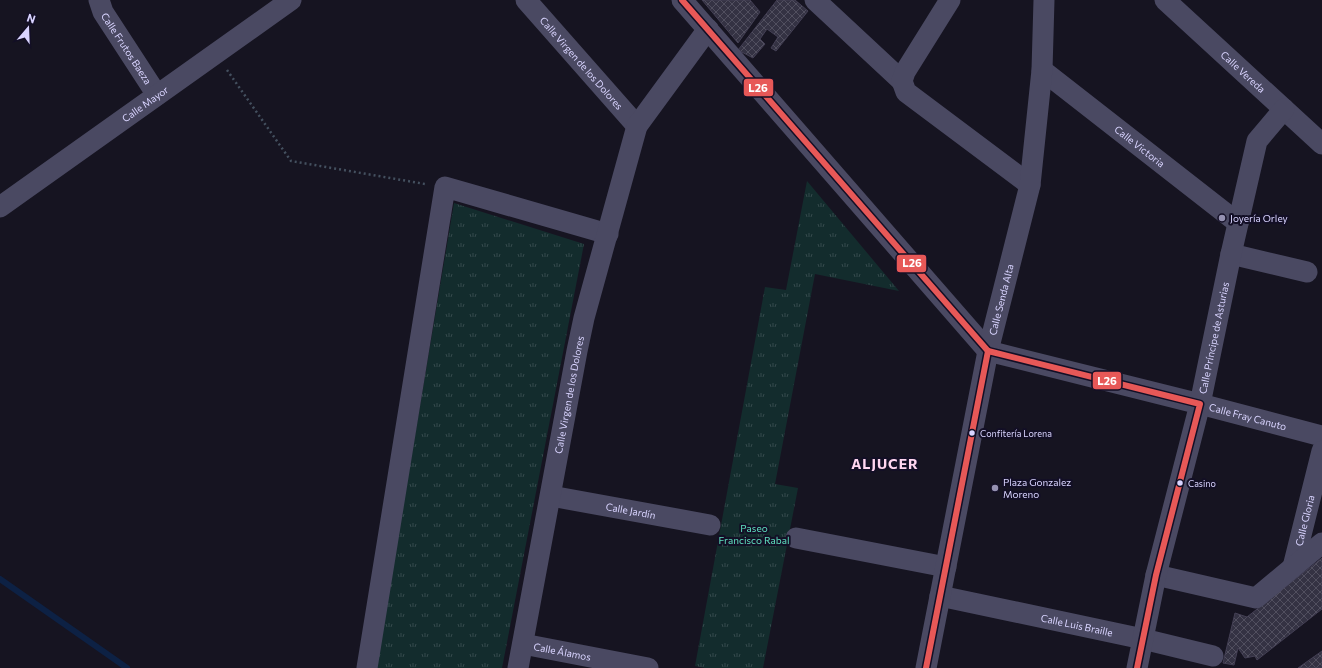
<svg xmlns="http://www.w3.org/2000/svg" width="1322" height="668" font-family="Commissioner,sans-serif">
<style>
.park{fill:url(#park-tufts)}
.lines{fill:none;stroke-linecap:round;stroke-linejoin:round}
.stream{stroke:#0d2144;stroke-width:6}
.building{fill:url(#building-cross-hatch);stroke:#433f54}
.path{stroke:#44505f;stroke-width:2.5;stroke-dasharray:2 3;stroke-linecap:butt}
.minor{stroke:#4a4962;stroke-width:21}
.bus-1-casing{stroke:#130f26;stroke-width:9}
.bus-1{stroke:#e75857;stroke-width:6}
.poi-dot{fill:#9591b1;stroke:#130f26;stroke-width:1.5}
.bus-dot{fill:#d9d4ff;stroke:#130f26;stroke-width:1.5}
.labels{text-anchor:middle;stroke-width:4;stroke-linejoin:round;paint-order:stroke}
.bus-label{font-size:9px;fill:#d9d4ff;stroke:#130f26;text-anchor:start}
.street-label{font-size:10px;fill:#d9d4ff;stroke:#130f26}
.poi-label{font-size:10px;fill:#d9d4ff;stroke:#130f26;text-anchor:start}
.park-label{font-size:10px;fill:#5fe0c0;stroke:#130f26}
.district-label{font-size:14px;font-weight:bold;letter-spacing:1px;fill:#ffd6f0;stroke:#130f26}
.line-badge{stroke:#130f26;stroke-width:1.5}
.badge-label{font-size:11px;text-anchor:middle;font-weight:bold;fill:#fff}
</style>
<defs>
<pattern id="park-tufts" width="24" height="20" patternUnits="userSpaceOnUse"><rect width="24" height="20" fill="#132c2d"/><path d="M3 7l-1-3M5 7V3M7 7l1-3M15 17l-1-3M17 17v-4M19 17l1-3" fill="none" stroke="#354a4c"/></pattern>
<pattern id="building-cross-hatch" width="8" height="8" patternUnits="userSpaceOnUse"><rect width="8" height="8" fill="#343243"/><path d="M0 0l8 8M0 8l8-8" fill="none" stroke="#514f5f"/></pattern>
</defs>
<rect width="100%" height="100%" fill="#161421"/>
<g class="park">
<polygon points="807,181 899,291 815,274 775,484 798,488 763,668 705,668 695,666 765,287 786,290"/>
<polygon points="454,203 584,244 502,668 376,668"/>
</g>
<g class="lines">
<polyline class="stream" points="0,579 127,668"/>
</g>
<g class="building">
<polygon points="702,0 750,0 760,12 738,43"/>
<polygon points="777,0 795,0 808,11 776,51 771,48 778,37 767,29 760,39 765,44 753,58 738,50"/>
<polygon points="1322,558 1322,609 1257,660 1255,656 1245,658 1238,648 1234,665 1223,663 1235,613 1247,617"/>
<polygon points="1322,651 1322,668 1298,668"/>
</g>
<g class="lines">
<polyline class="path" points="227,70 291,161 425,184"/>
<g class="minor">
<path id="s1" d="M99 0 103 12 157 95"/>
<path id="s2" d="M526 0 637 126"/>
<polyline points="682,0 988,351"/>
<polyline points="815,0 902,81"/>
<polyline points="950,0 905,72 902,81 906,92 1030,185"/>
<path id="s3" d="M1165 0 1322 144"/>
<path id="s4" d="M1042 70 1238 223"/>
<path id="s5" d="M0 207 291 0"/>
<polyline points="1231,254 1307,272"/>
<path id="s6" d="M988 351 1200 404 1322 436"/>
<path id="s7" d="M551 496 710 525"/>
<polyline points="796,538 946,567"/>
<path id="s8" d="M1293 567 1322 451"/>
<polyline points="1156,575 1256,598 1322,543"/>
<path id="s9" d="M940 596 1143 639 1213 656"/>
<path id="s10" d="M523 644 648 668"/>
<polyline points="367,668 445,187 608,234"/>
<path id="s11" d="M518 668 577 351 584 318 637 126 708 29"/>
<path id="s12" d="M926 668 988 351 1030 185 1042 70 1044 0"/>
<path id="s13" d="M1137 668 1156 575 1200 404 1231 254 1257 141 1284 109"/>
</g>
<defs>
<g id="bus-1">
<polyline points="682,0 988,351"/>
<polyline points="988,351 1200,404 1156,575 1137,668"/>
<polyline points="926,668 988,351"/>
</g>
</defs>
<use href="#bus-1" class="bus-1-casing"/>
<use href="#bus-1" class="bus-1"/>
</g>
<g class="poi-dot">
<circle cx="1222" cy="218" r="4"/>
<circle cx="995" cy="488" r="4"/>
</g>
<g class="bus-dot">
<circle cx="972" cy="433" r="3.5"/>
<circle cx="1180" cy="483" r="3.5"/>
</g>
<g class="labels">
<g class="bus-label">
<text x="980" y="437">Confitería Lorena</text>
<text x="1188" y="487">Casino</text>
</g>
<g class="street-label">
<text dy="4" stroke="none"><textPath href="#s1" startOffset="56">Calle Frutos Baeza</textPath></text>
<text dy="4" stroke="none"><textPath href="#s2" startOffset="84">Calle Virgen de los Dolores</textPath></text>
<text dy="4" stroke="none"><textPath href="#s3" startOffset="106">Calle Vereda</textPath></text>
<text dy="4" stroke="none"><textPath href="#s5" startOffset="178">Calle Mayor</textPath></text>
<text dy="4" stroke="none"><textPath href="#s4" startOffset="124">Calle Victoria</textPath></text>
<text dy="4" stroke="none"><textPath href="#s12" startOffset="376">Calle Senda Alta</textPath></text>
<text dy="4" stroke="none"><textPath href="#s13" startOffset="339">Calle Príncipe de Asturias</textPath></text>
<text dy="4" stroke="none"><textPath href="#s11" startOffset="278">Calle Virgen de los Dolores</textPath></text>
<text dy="4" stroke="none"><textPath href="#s6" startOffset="268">Calle Fray Canuto</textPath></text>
<text dy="4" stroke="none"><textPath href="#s7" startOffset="81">Calle Jardín</textPath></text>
<text dy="4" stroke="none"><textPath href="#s8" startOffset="48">Calle Gloria</textPath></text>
<text dy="4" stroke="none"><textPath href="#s9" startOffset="140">Calle Luis Braille</textPath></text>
<text dy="4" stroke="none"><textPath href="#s10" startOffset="40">Calle Álamos</textPath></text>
</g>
<g class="poi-label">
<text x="1230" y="222">Joyería Orley</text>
<text x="1003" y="486">Plaza Gonzalez<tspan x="1003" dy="12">Moreno</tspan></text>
</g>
<g class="park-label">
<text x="754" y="532">Paseo<tspan x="754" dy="12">Francisco Rabal</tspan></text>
</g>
<g class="district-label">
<text x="885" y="469">ALJUCER</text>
</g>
</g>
<g class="line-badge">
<rect x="743" y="78" width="31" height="19" rx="4" fill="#e75857"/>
<rect x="896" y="254" width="31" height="19" rx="4" fill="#e75857"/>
<rect x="1092" y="371" width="30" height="19" rx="4" fill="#e75857"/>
</g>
<g class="badge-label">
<text x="758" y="92">L26</text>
<text x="912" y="267">L26</text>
<text x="1107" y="385">L26</text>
</g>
<g transform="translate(28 28) rotate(19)" stroke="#130f26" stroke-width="3" paint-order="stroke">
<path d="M0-3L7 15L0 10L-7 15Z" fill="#d9d4ff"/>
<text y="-6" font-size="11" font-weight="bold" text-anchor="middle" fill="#d9d4ff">N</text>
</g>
</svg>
